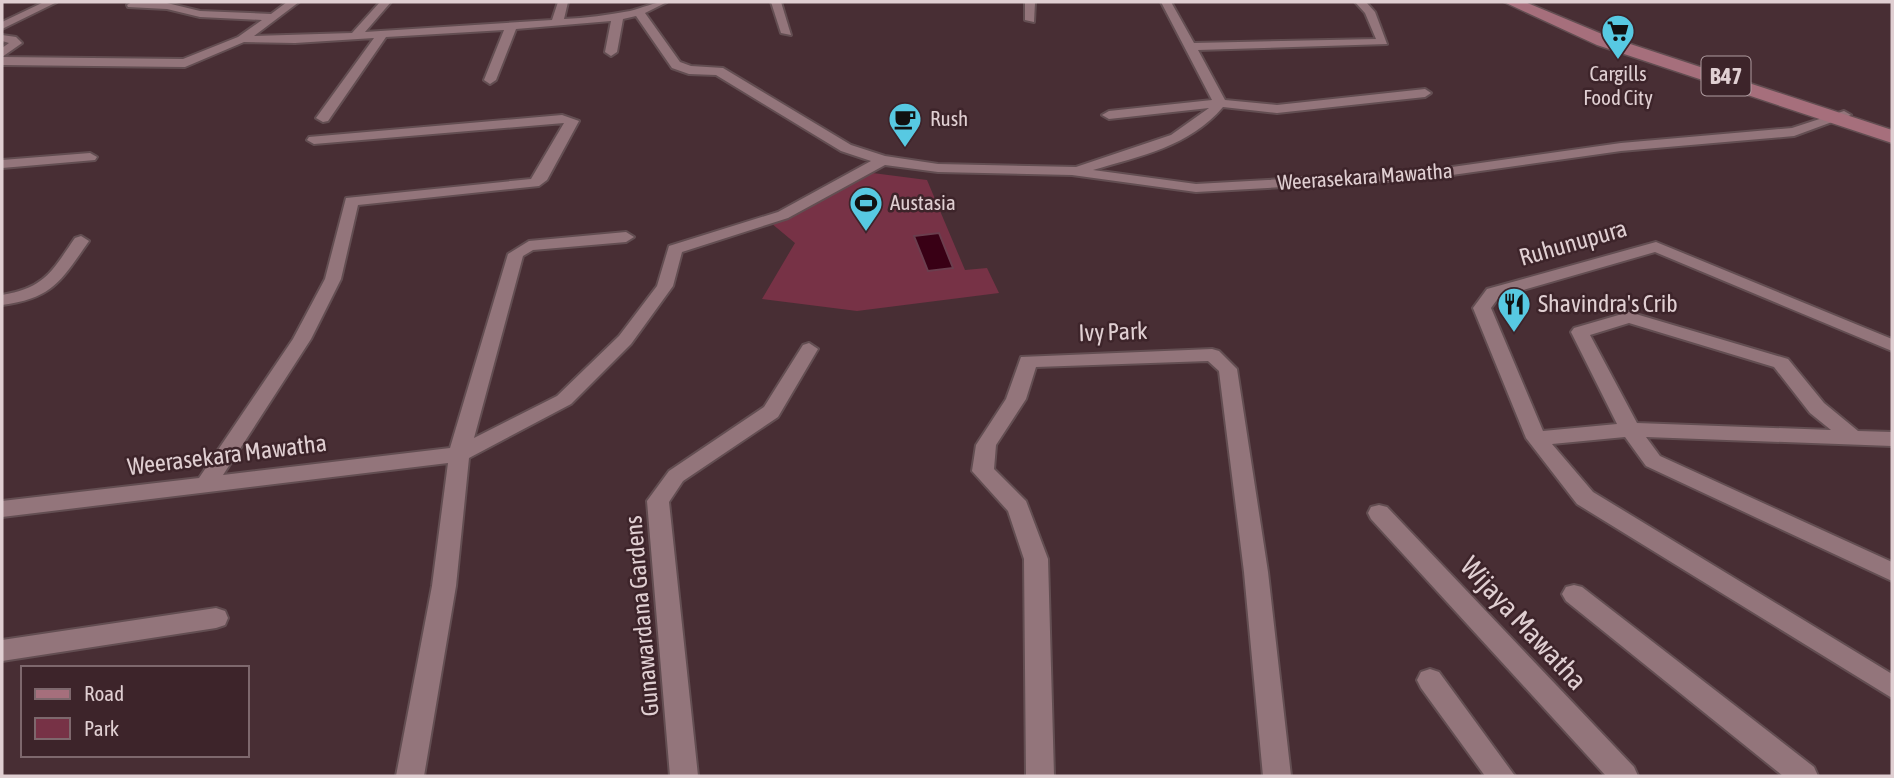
<svg xmlns="http://www.w3.org/2000/svg" width="1894" height="778" font-family="'Asap Condensed',sans-serif">
<style>
.green{fill:#773246}
.water{fill:#390015;stroke:#6b3e4e;stroke-width:2}
.lines{fill:none;stroke-linecap:round;stroke-linejoin:round}
.street-casing{stroke:#634e52;stroke-width:4}
.primary-casing{stroke:#634e52;stroke-width:3}
.street{fill:#93757b;fill-rule:evenodd}
.primary{fill:#a66f7c;fill-rule:evenodd}
.labels{text-anchor:middle;stroke-width:5;stroke-linejoin:round;paint-order:stroke}
.far-poi-label{font-size:21px;fill:#e0cfd2;stroke:#3d242a;text-anchor:start}
.far-street-label{font-size:21px;fill:#e0cfd2;stroke:#3d242a}
.shield{fill:#3d242a;stroke:#af9ca0;stroke-width:2}
.shield-label{font-size:23px;font-weight:bold;fill:#e0cfd2}
.street-label{font-size:24px;fill:#e0cfd2;stroke:#3d242a}
.poi-label{font-size:24px;fill:#e0cfd2;stroke:#3d242a;text-anchor:start}
.near-street-label{font-size:28px;fill:#e0cfd2;stroke:#3d242a}
</style>
<rect width="100%" height="100%" fill="#482e34"/>
<polygon class="green" points="865,172 927,180 965,270 987,268 999,293 857,311 762,299 795,243 771,223 789,219"/>
<polygon class="water" points="939,233 953,268 928,271 914,236"/>
<g class="lines">
<defs>
<g id="street">
<polygon points="44,2 57,2 2,29 2,22"/>
<path d="M132 2 167 3 200 11 271 14 287 2H299L254 36 352 33 380 2H391L365 32 552 20 558 2H568L564 19C586 18 608 15 630 11 643 8 653 2 667 2L645 13 680 62 691 66 723 68 851 145 885 156 938 164 1076 167 1171 135 1209 108 1109 119 1102 115 1109 111 1212 100 1161 2H1171L1194 43 1376 39 1365 13 1355 2H1366L1375 12 1387 44 1198 50 1225 100 1277 105 1425 89 1431 93 1425 97 1277 113 1223 107C1190 146 1141 156 1093 170L1196 184 1424 171 1621 143 1792 128 1844 111 1851 115 1794 136 1621 151 1424 179 1196 192 1072 175 938 172 885 165 788 218 682 252 673 286 631 344 571 404 469 458 456 586 424 776H396L432 586 448 463 2 517V501L199 478 293 339 325 279 346 198 531 179 564 123 314 144 307 140 309 137 562 115 579 121 547 180 539 186 358 205 341 279 311 339 223 475 450 448 508 254 529 241 626 232 634 237 626 242 533 250 523 256 474 438 557 396 619 336 657 286 669 246 778 212 871 161 841 151 716 75 689 74 672 68 636 16 623 19 617 52 611 56 605 52 611 21 516 29 496 80 490 84 484 80 504 30 386 37 328 121 323 122 316 118 374 38 295 43 244 42 185 67 2 65V48L9 43 2 41V35L16 37 22 43 2 57 183 59 238 37 262 20 200 17 167 9 128 7 127 5Z"/>
<polygon points="771,2 781,2 791,35 781,33"/>
<polygon points="1025,2 1035,2 1034,22 1025,20"/>
<polygon points="90,153 97,157 95,160 2,168 2,160"/>
<path d="M81 236 89 241C61 281 53 298 2 305V295C45 288 52 271 75 238Z"/>
<path d="M1656 242 1892 339V351L1655 252 1499 297 1491 308 1543 431 1617 424 1571 332 1574 328 1629 312 1788 359 1824 403 1858 431 1892 432V446L1646 437 1660 456 1892 562V581L1646 466 1625 437 1552 444 1593 492 1892 674V698L1577 504 1526 438 1473 308 1487 289ZM1629 323 1774 367 1810 413 1831 430 1637 423 1590 335Z"/>
<polygon points="809,343 818,349 778,417 683,481 669,502 698,776 670,776 647,501 669,471 764,407 803,345"/>
<polygon points="1212,349 1219,351 1237,369 1268,572 1291,776 1263,776 1244,572 1219,371 1208,361 1036,367 1026,399 996,445 994,469 1026,501 1048,559 1054,776 1026,776 1024,559 1008,511 972,471 976,445 1006,399 1021,357"/>
<polygon points="1379,505 1387,507 1634,767 1638,776 1606,776 1371,519 1368,513 1371,507"/>
<polygon points="1574,585 1582,587 1814,767 1818,776 1783,776 1566,601 1562,594 1566,587"/>
<polygon points="216,608 225,611 228,618 225,625 216,628 2,661 2,640"/>
<polygon points="1430,669 1439,672 1515,776 1485,776 1421,688 1417,680 1421,672"/>
</g>
<polygon id="primary" points="1504,2 1525,2 1609,37 1892,130 1892,143 1597,45"/>
</defs>
<use href="#street" class="street-casing"/>
<use href="#primary" class="primary-casing"/>
<use href="#street" class="street"/>
<use href="#primary" class="primary"/>
</g>
<defs>
<symbol id="supermarket-pin" viewBox="-11 -11 22 30"><path d="M0 17L-7.5 6A9.5 9.5 0 1 1 7.5 6Z" fill="#57c9e2" stroke="#3d242a"/><path d="M-6-5.5h2.5l.6 2H6L4.5 2H-2.5L-4.4-4H-6ZM-1.5 3.2a1.3 1.3 0 1 0 .1 0ZM3 3.2a1.3 1.3 0 1 0 .1 0Z" fill="#111"/></symbol>
<symbol id="cafe-pin" viewBox="-11 -11 22 30"><path d="M0 17L-7.5 6A9.5 9.5 0 1 1 7.5 6Z" fill="#57c9e2" stroke="#3d242a"/><path d="M-5.5-4.5H6V0H3Q3 3.5 0 3.5H-2.5Q-5.5 3.5-5.5 0ZM3-3.2v2h1.7v-2ZM-6 4.5H4V6H-6Z" fill="#111"/></symbol>
<symbol id="stadium-pin" viewBox="-11 -11 22 30"><path d="M0 17L-7.5 6A9.5 9.5 0 1 1 7.5 6Z" fill="#57c9e2" stroke="#3d242a"/><path d="M0-5a6.5 5 0 1 0 0 10a6.5 5 0 1 0 0-10ZM-3.5-1.8h7v3.6h-7Z" fill="#111"/></symbol>
<symbol id="restaurant-pin" viewBox="-11 -11 22 30"><path d="M0 17L-7.5 6A9.5 9.5 0 1 1 7.5 6Z" fill="#57c9e2" stroke="#3d242a"/><path d="M-5-6h1v4h1v-4h1v4h1v-4h1v5L-1.5 .5V6h-2V.5L-5-1ZM5-6V6H3V1.5H1.5Q1.5-4 5-6Z" fill="#111"/></symbol>
</defs>
<g fill-rule="evenodd">
<use href="#supermarket-pin" x="1599" y="12" width="38" height="52"/>
<use href="#cafe-pin" x="886" y="100" width="38" height="52"/>
<use href="#stadium-pin" x="847" y="184" width="38" height="52"/>
<use href="#restaurant-pin" x="1495" y="285" width="38" height="52"/>
</g>
<g class="labels">
<g class="far-poi-label">
<text x="1618" y="81" text-anchor="middle">Cargills<tspan x="1618" dy="24">Food City</tspan></text>
<text x="930" y="126">Rush</text>
<text x="890" y="210">Austasia</text>
</g>
<g class="far-street-label">
<text transform="translate(1365 177) rotate(-4)" y="7">Weerasekara Mawatha</text>
</g>
<rect class="shield" x="1701.5" y="56.5" width="49" height="39" rx="5"/>
<g class="shield-label">
<text x="1726" y="84">B47</text>
</g>
<g class="street-label">
<text transform="translate(1573 243) rotate(-16)" y="8">Ruhunupura</text>
<text transform="translate(1113 332) rotate(-2)" y="8">Ivy Park</text>
<text transform="translate(227 455) rotate(-7)" y="8">Weerasekara Mawatha</text>
<text transform="translate(642 616) rotate(-95)" y="8">Gunawardana Gardens</text>
</g>
<g class="poi-label">
<text x="1538" y="312">Shavindra's Crib</text>
</g>
<g class="near-street-label">
<text transform="translate(1524 623) rotate(47)" y="10">Wijaya Mawatha</text>
</g>
</g>
<rect width="1894" height="778" fill="none" stroke="#e0cfd2" stroke-width="7"/>
<rect x="21" y="666" width="228" height="91" fill="#3d242a" stroke="#7e686d" stroke-width="2"/>
<rect x="35" y="689" width="35" height="10" fill="#a66f7c" stroke="#7e686d" stroke-width="2"/>
<text x="84" y="701" font-size="21" fill="#e0cfd2">Road</text>
<rect x="35" y="718" width="35" height="21" fill="#773246" stroke="#7e686d" stroke-width="2"/>
<text x="84" y="736" font-size="21" fill="#e0cfd2">Park</text>
</svg>
